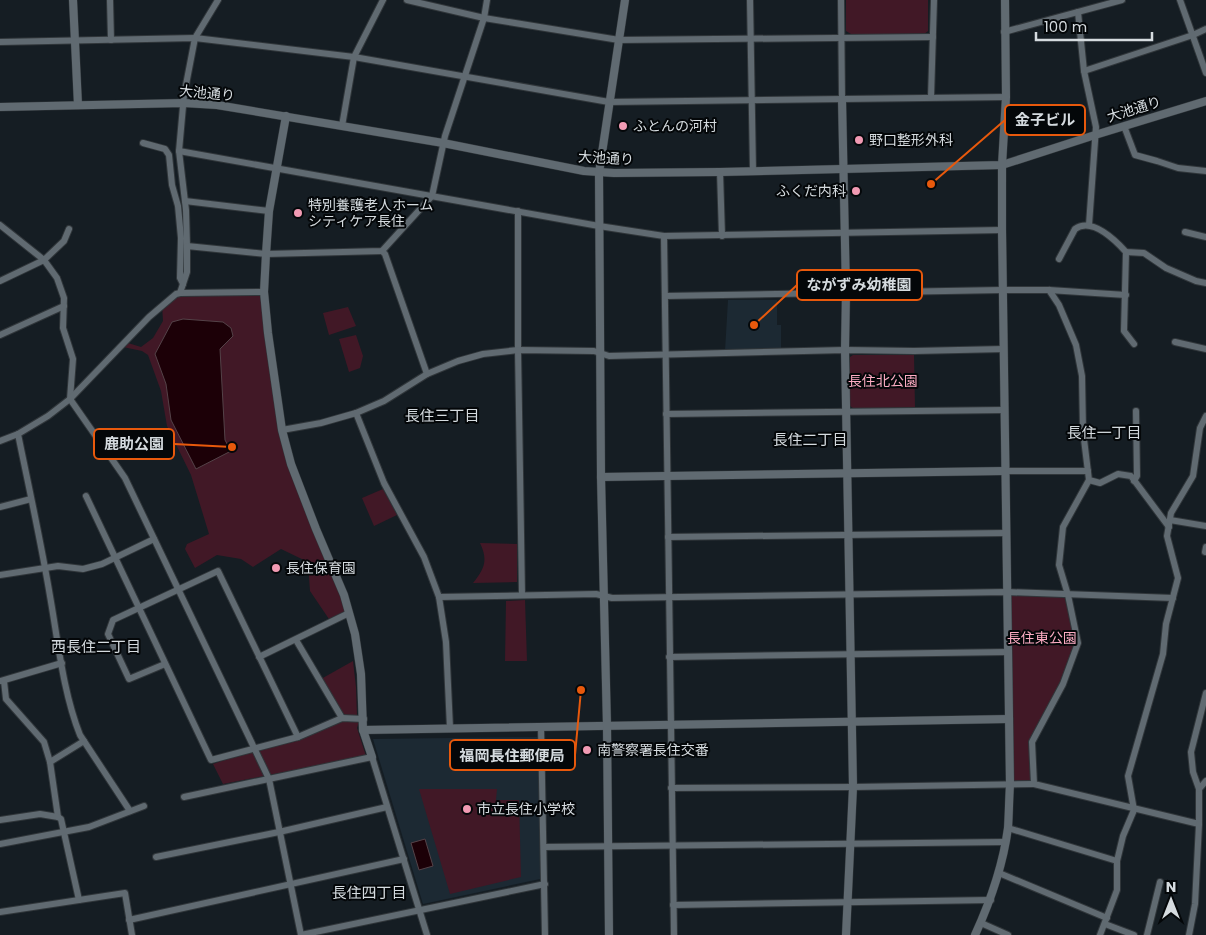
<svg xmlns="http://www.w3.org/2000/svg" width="1206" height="935" font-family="Poppins,'Noto Sans JP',sans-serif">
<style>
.built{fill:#1c2933}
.green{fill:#411826}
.water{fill:#1c0007;stroke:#544248}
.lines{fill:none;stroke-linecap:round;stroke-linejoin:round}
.minor-casing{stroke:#30363a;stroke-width:8}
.tertiary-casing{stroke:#30363a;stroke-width:9}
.minor{stroke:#606a71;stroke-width:6}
.tertiary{stroke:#606a71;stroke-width:8}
.poi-dot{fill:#f19ab3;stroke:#040709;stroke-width:2}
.labels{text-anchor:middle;stroke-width:4;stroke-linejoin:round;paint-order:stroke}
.street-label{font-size:14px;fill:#d5dbdf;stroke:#040709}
.poi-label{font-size:14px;fill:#d5dbdf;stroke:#040709;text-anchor:start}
.park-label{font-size:14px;fill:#fbabc2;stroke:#040709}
.neighbourhood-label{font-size:15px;fill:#d5dbdf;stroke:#040709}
.leader{fill:none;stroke:#e8590c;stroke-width:2}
.callout-dot{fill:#e8590c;stroke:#040709;stroke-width:2}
.callout{fill:#040709;stroke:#e8590c;stroke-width:2}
.callout-label{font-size:15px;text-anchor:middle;font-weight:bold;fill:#d5dbdf}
</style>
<rect width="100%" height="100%" fill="#151d23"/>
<g class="built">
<polygon points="728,300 777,300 777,325 781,325 781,350 725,351"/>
<polygon points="539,737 540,879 423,904 373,739"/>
</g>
<g class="green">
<polygon points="846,0 928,0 928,31 923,35 851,34 846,31"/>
<polygon points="264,292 282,430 349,613 331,622 310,591 308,562 281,549 253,567 241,559 217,555 195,568 185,549 187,544 209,534 191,475 167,426 161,391 148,355 142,351 123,347 128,343 141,347 153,338 163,321 162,305 176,294"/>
<polygon points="348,307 356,326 329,335 323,313"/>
<polygon points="356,335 363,356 360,368 349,372 339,339"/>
<polygon points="853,355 914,355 915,408 853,408 850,406 850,357"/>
<polygon points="383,489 397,515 374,526 362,498"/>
<path d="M480 543 517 544V582L473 583C485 568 488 560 480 543Z"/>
<polygon points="1007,592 1068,595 1078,643 1063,684 1032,742 1034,784 1010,785"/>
<polygon points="525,600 527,661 505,661 506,601"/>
<polygon points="353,661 356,687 357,716 343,715 321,679"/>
<polygon points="342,719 359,721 357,728 366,756 223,784 213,764"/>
<polygon points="419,789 497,789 496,800 519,800 521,877 450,894"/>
</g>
<g class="water">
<polygon points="183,319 223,322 231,328 233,336 220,349 225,440 231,451 196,469 171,420 166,384 155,354 172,322"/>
<polygon points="425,839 433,866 419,870 411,843"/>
</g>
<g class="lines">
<defs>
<g id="minor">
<polyline points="110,0 111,40"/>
<polyline points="407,0 484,18 619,40 933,37"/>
<polyline points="750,0 753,171"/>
<polyline points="841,0 842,99"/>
<polyline points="1180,0 1206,73"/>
<polyline points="1078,12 1084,71 1096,127 1089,225"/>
<polyline points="1004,32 1122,0"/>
<polyline points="0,42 195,38 354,57 609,102 1006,97"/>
<polyline points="1084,71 1193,35 1206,29"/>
<polyline points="931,97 934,0"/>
<polyline points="342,126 354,57 383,0"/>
<polyline points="1124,126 1135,155 1157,161 1178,168 1206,171"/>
<polyline points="143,143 165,149 169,155 172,185 178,206 181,238 180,278 183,284"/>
<polyline points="179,151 599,226 664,236 1002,230"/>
<polyline points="720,172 722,236"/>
<polyline points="185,201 269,211"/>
<polyline points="518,211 518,350 522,595"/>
<path d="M0 225 44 260 57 278 64 298 63 328 73 359 70 399 48 416 18 434C29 488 41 542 50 596 58 641 63 692 80 735L130 811"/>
<polyline points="1185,232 1206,237"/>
<polyline points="664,236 674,935"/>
<polyline points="187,246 186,210 179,151 184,95 195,38 218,0"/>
<polyline points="382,251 385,254 427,374"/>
<polyline points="1126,252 1124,331 1134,344"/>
<path d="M1059 259 1075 229C1092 217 1115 240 1126 252L1144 253 1166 268 1196 281 1206 283"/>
<polyline points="0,281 44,260 64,241 69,229"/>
<polyline points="1049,290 1059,305 1076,345 1082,376 1083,431 1089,480 1100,483 1118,474 1131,476 1169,527"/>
<polyline points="180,293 264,292"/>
<polyline points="665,296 1002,290 1049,290 1126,295"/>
<polyline points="0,335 64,306"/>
<polyline points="1175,342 1206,349"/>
<polyline points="356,413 384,483 424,557 439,597 596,594 612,598 1007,592 1173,598"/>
<polyline points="666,414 1004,410"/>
<polyline points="282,430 321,423 356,413 384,401 427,374 458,361 483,354 518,350 594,351 609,356 845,350 914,351 1004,349"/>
<polyline points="0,441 18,434"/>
<polyline points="1005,471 1088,471"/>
<polyline points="1089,480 1063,527 1059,565 1068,595 1078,643 1063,684 1032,742 1034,784 1199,824 1199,789 1206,781"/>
<polyline points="1134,481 1137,476 1136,411"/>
<polyline points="86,496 211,760 298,737 342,718 364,719"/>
<polyline points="0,507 31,499"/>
<polyline points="1170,520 1206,526"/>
<polyline points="668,537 1006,533"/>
<polyline points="1205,552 1206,547"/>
<polyline points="0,575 58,566 83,569 102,564 154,539"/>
<polyline points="439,597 446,642 450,728"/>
<polyline points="296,640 342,718"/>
<polyline points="259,657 349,613"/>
<polyline points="669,657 1007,652"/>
<polyline points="165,664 129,679 108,634 113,620 218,571 298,737"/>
<polyline points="1,681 62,663"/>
<polyline points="4,681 6,699 44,742 50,762 58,817 61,819 79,900"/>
<polyline points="541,728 545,935"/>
<polyline points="50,762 84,741"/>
<polyline points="671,788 853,787 1034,784"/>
<polyline points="1199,789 1193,772 1191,752 1206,693"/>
<polyline points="184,797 372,757 427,935"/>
<polyline points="0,820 40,814 58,817"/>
<polyline points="1008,828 1117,861"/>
<polyline points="0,844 89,827 144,806"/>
<polyline points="544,847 1005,842"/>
<polyline points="156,857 279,832 387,807"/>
<polyline points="999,873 1107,918"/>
<polyline points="673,905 991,900"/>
<polyline points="0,912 125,893 132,935"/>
<polyline points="129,920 404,859"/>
<polyline points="981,923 1008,935"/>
<polyline points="1105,924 1134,935"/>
<polyline points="301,935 269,779 125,478 70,399 149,317 176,294 180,293 187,272 187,246 266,254 382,251 432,196 445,136 484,18 487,0"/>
<polyline points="301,935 545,884"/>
<polyline points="1100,935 1117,890 1117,861 1123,836 1134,810 1128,776 1163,654 1166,624 1178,578 1167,536 1171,513 1193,476 1200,428 1206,416"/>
<polyline points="1147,935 1160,882"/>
<polyline points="1189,935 1195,904 1199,824"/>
</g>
<g id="tertiary">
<polyline points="73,0 78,105"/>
<polyline points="842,99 846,292 845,350 853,787 846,935"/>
<polyline points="0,107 184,103 217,105 443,143 584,171 614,173 720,172 1002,165 1095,135 1206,101"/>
<polyline points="286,116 269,211 266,254 264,292 268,333 282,430 291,464 316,529 344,595 355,634 361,674 363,730 372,757"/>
<polyline points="601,477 1005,471"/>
<polyline points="363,730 1009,719"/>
<polyline points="609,935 607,726 601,477 599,173 625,0"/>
<path d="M975 935C991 900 1003 865 1008 828 1009 813 1009 799 1010 785L1002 230V165L1006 97 1005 0"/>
</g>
</defs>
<use href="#minor" class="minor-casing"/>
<use href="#tertiary" class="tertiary-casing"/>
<use href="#minor" class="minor"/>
<use href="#tertiary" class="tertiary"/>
</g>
<g class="poi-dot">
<circle cx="623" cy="126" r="5"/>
<circle cx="859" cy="140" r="5"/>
<circle cx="856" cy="191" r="5"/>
<circle cx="298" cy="213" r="5"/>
<circle cx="276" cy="568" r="5"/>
<circle cx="587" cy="750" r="5"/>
<circle cx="467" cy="809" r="5"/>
</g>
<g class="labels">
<g class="street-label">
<text transform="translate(207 93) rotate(5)" y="5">大池通り</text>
<text transform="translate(1134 109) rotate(-17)" y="5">大池通り</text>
<text transform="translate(606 158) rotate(3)" y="5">大池通り</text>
</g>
<g class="poi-label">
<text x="633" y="131">ふとんの河村</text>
<text x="869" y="145">野口整形外科</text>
<text x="846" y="196" text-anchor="end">ふくだ内科</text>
<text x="308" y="210">特別養護老人ホーム<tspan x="308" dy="16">シティケア長住</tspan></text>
<text x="286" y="573">長住保育園</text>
<text x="597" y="755">南警察署長住交番</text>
<text x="477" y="814">市立長住小学校</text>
</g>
<g class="park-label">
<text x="883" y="386">長住北公園</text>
<text x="1042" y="643">長住東公園</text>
</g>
<g class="neighbourhood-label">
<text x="442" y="421">長住三丁目</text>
<text x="1104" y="438">長住一丁目</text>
<text x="810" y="445">長住二丁目</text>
<text x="96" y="652">西長住二丁目</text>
<text x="369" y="898">長住四丁目</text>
</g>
</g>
<path class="leader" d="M931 184L1005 120M754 325L797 285M232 447L174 444M581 690L575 755"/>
<g class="callout-dot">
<circle cx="931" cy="184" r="5"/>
<circle cx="754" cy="325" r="5"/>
<circle cx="232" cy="447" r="5"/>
<circle cx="581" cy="690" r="5"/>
</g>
<g class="callout">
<rect x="1005" y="105" width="80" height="30" rx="5"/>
<rect x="797" y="270" width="125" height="30" rx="5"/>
<rect x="94" y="429" width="80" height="30" rx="5"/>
<rect x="450" y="740" width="125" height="30" rx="5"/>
</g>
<g class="callout-label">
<text x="1045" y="125">金子ビル</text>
<text x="859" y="290">ながずみ幼稚園</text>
<text x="134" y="449">鹿助公園</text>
<text x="512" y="761">福岡長住郵便局</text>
</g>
<g transform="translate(1171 900)" stroke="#040709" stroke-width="4" paint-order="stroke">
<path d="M0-4L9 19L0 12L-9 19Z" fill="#d5dbdf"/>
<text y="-8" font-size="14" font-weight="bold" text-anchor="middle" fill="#d5dbdf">N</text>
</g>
<path d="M1036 32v8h116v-8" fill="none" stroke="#d5dbdf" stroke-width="2.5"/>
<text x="1044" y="32" font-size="15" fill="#d5dbdf" stroke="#040709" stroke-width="4" paint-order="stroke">100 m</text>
</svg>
